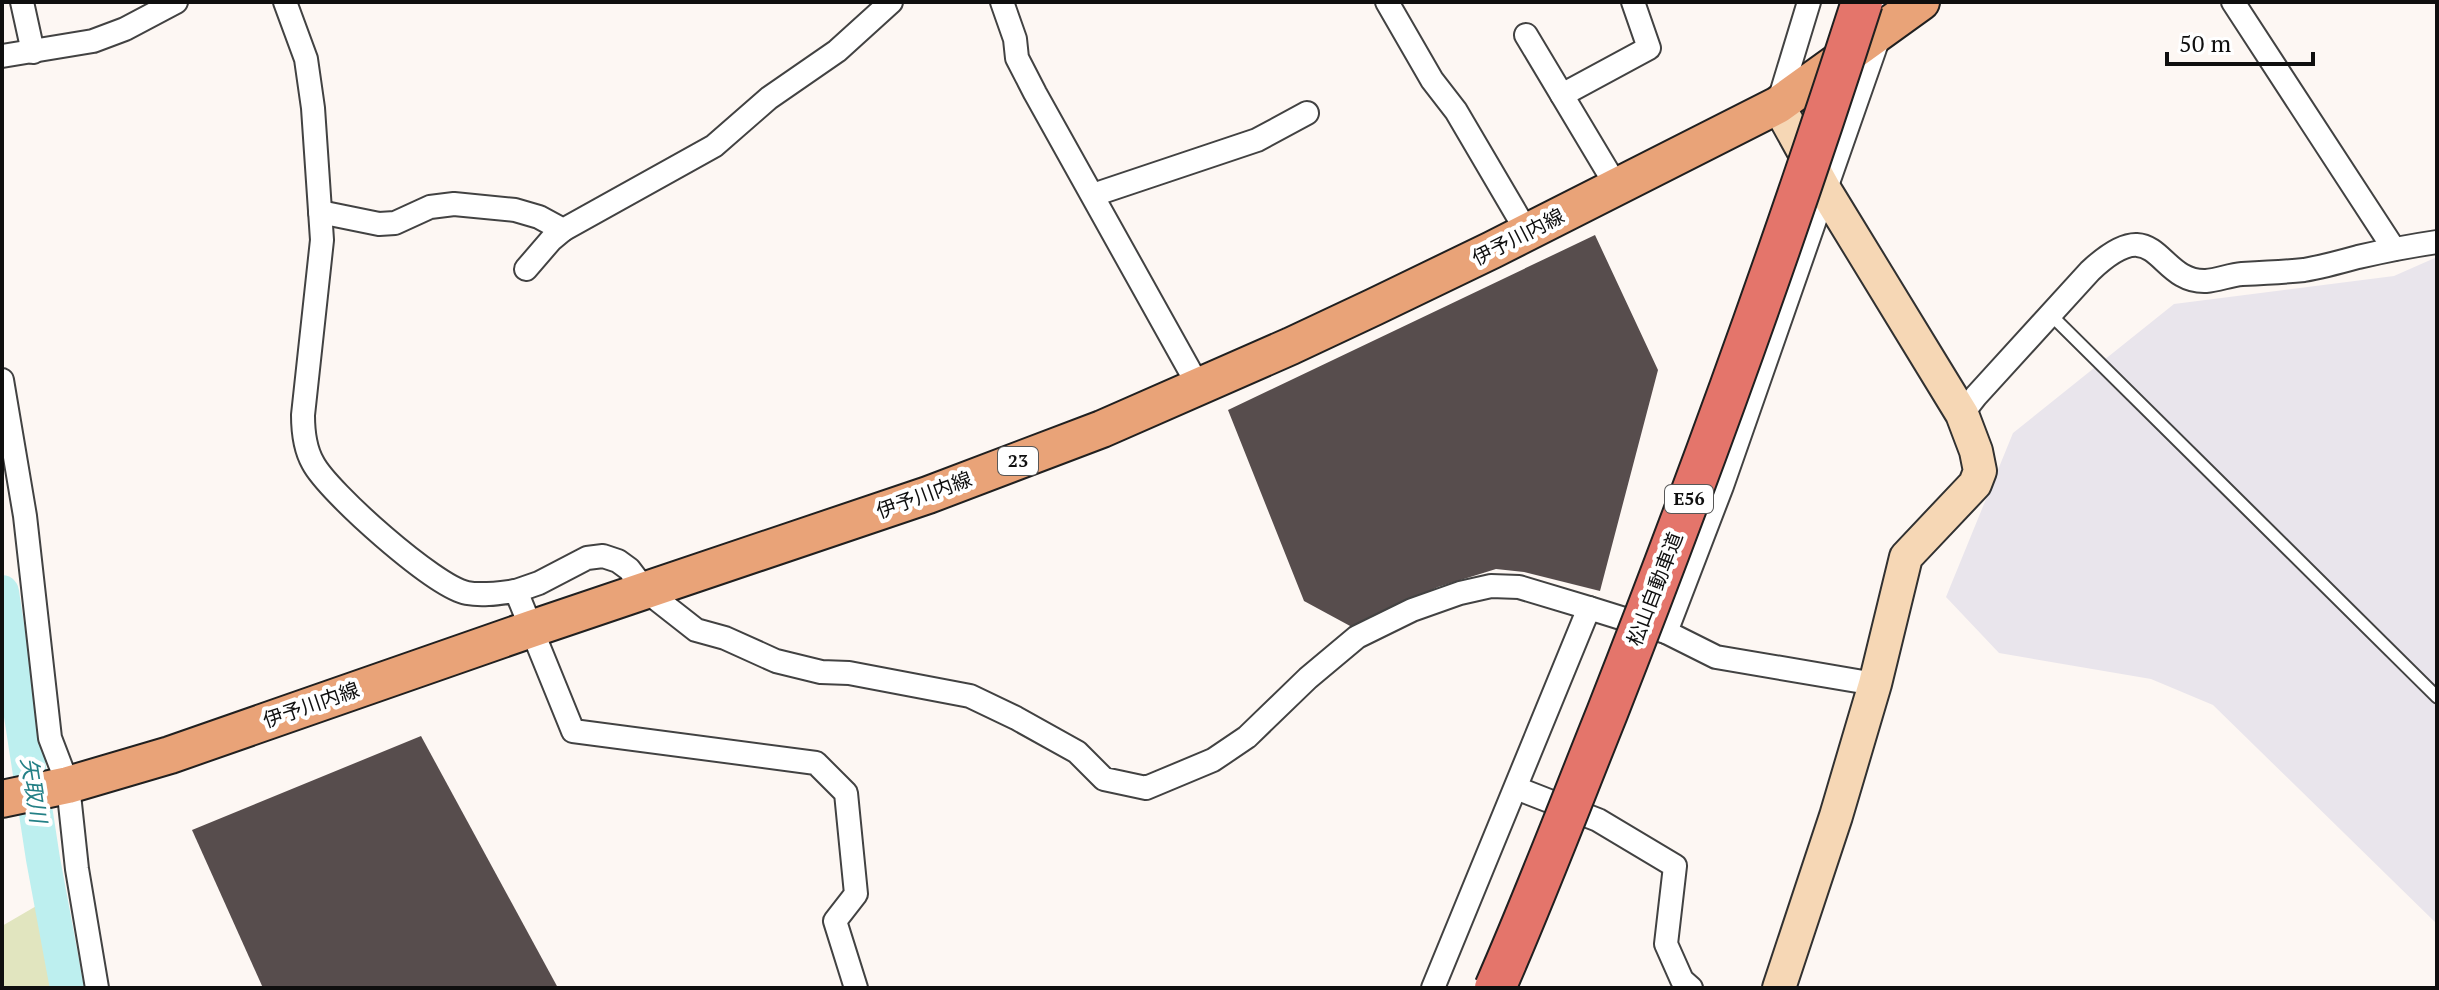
<svg xmlns="http://www.w3.org/2000/svg" width="2439" height="990" font-family="'PT Serif','Noto Sans JP',serif">
<style>
.industrial{fill:#e9e5ec}
.green{fill:#e1e5bf}
.lines{fill:none;stroke-linecap:round;stroke-linejoin:round}
.river{stroke:#bdefef;stroke-width:34}
.building{fill:#574d4d}
.lane-casing{stroke:#424242;stroke-width:15}
.street-casing{stroke:#424242;stroke-width:26}
.secondary-casing{stroke:#313131;stroke-width:36}
.primary-casing{stroke:#202020;stroke-width:40}
.lane{stroke:#fff;stroke-width:11}
.street{stroke:#fff;stroke-width:22}
.secondary{stroke:#f6d7b5;stroke-width:32}
.primary{stroke:#e9a378;stroke-width:36}
.highway-bridge-casing{stroke:#202020;stroke-width:44;stroke-linecap:butt}
.highway-bridge{stroke:#e4756b;stroke-width:40}
.labels{text-anchor:middle;stroke-width:8;stroke-linejoin:round;paint-order:stroke}
.shield{fill:#fff;stroke:#575757;stroke-width:2}
.shield-label{font-size:18px;font-weight:bold;fill:#0f0f0f}
.street-label{font-size:20px;fill:#0f0f0f;stroke:#fff}
.water-label{font-size:22px;font-style:italic;fill:#248086;stroke:#fff}
</style>
<rect width="100%" height="100%" fill="#fdf7f3"/>
<polygon class="industrial" points="2437,257 2437,924 2213,705 2151,679 1999,653 1946,597 2013,433 2174,304 2394,276"/>
<polygon class="green" points="62,891 78,988 2,988 2,926"/>
<g class="lines">
<polyline class="river" points="2,592 43,859 67,988"/>
</g>
<g class="building">
<polygon points="1595,235 1658,370 1600,591 1524,572 1496,569 1438,587 1352,627 1304,601 1228,410"/>
<polygon points="421,736 558,988 263,988 192,830"/>
</g>
<g class="lines">
<defs>
<polyline id="lane" points="2051,315 2437,697"/>
<g id="street">
<polyline points="22,2 33,52"/>
<path d="M285 2 306 59 313 108 322 240 303 415C303 432 305 449 313 463 328 492 435 587 467 593 483 596 500 593 516 591L573 731 816 763 846 793 856 894 835 921 856 988"/>
<polyline points="1002,2 1015,39 1017,58 1035,93 1199,387"/>
<polyline points="1387,2 1432,80 1456,111 1527,232"/>
<polyline points="2233,2 2394,249"/>
<polyline points="1526,35 1617,187"/>
<polyline points="2,56 93,41 125,29 176,2"/>
<polyline points="1562,95 1649,48 1633,2"/>
<polyline points="1778,104 1809,2"/>
<polyline points="1093,195 1257,140 1307,113"/>
<polyline points="320,212 379,224 395,223 430,207 454,204 515,210 539,217 563,230 714,146 769,98 837,51 891,2"/>
<polyline points="526,269 551,240 563,230"/>
<polyline points="2,380 25,516 50,738 68,785 77,869 97,988"/>
<path d="M1962 414 1976 396 2090 271C2159 206 2155 283 2206 281 2218 280 2230 275 2242 274 2263 273 2284 272 2304 270 2322 267 2340 262 2358 257 2384 251 2410 246 2437 242"/>
<polyline points="516,591 539,583 587,558 603,556 618,561 629,569 645,590 696,630 725,638 776,661 821,672 849,673 970,696 1016,718 1077,752 1104,779 1146,788 1213,760 1247,737 1308,678 1357,637 1412,610 1460,593 1491,586 1519,587 1589,608"/>
<polyline points="1666,632 1722,486 1880,34"/>
<polyline points="1516,788 1598,820 1675,866 1666,944 1682,980 1691,988"/>
<polyline points="1433,988 1589,608 1666,632 1716,657 1875,684"/>
</g>
<polyline id="secondary" points="1778,105 1825,190 1962,414 1976,451 1980,471 1975,484 1906,557 1875,684 1836,816 1779,988"/>
<polyline id="primary" points="2,799 68,785 170,755 531,629 928,495 1102,429 1291,346 1374,307 1492,250 1778,105 1921,2"/>
</defs>
<use href="#lane" class="lane-casing"/>
<use href="#street" class="street-casing"/>
<use href="#secondary" class="secondary-casing"/>
<use href="#primary" class="primary-casing"/>
<use href="#lane" class="lane"/>
<use href="#street" class="street"/>
<use href="#secondary" class="secondary"/>
<use href="#primary" class="primary"/>
<defs>
<path id="highway-bridge" d="M1495 988C1535 897 1570 805 1607 713 1699 479 1785 242 1862 2"/>
</defs>
<use href="#highway-bridge" class="highway-bridge-casing"/>
<use href="#highway-bridge" class="highway-bridge"/>
</g>
<g class="labels">
<g class="shield">
<rect x="998" y="447" width="40" height="28" rx="6"/>
<rect x="1665" y="485" width="48" height="28" rx="6"/>
</g>
<g class="shield-label">
<text x="1018" y="467">23</text>
<text x="1689" y="505">E56</text>
</g>
<g class="street-label">
<text transform="translate(1518 237) rotate(-27)" y="7">伊予川内線</text>
<text transform="translate(924 495) rotate(-20)" y="7">伊予川内線</text>
<text transform="translate(1655 589) rotate(-69)" y="7">松山自動車道</text>
<text transform="translate(311 705) rotate(-19)" y="7">伊予川内線</text>
</g>
<g class="water-label">
<text transform="translate(34 790) rotate(81)" y="8">矢取川</text>
</g>
</g>
<rect width="2439" height="990" fill="none" stroke="#0f0f0f" stroke-width="8"/>
<path d="M2167 52v12h146v-12" fill="none" stroke="#0f0f0f" stroke-width="4"/>
<text x="2179" y="52" font-size="24" fill="#0f0f0f" stroke="#ffffff" stroke-width="6" paint-order="stroke">50 m</text>
</svg>
